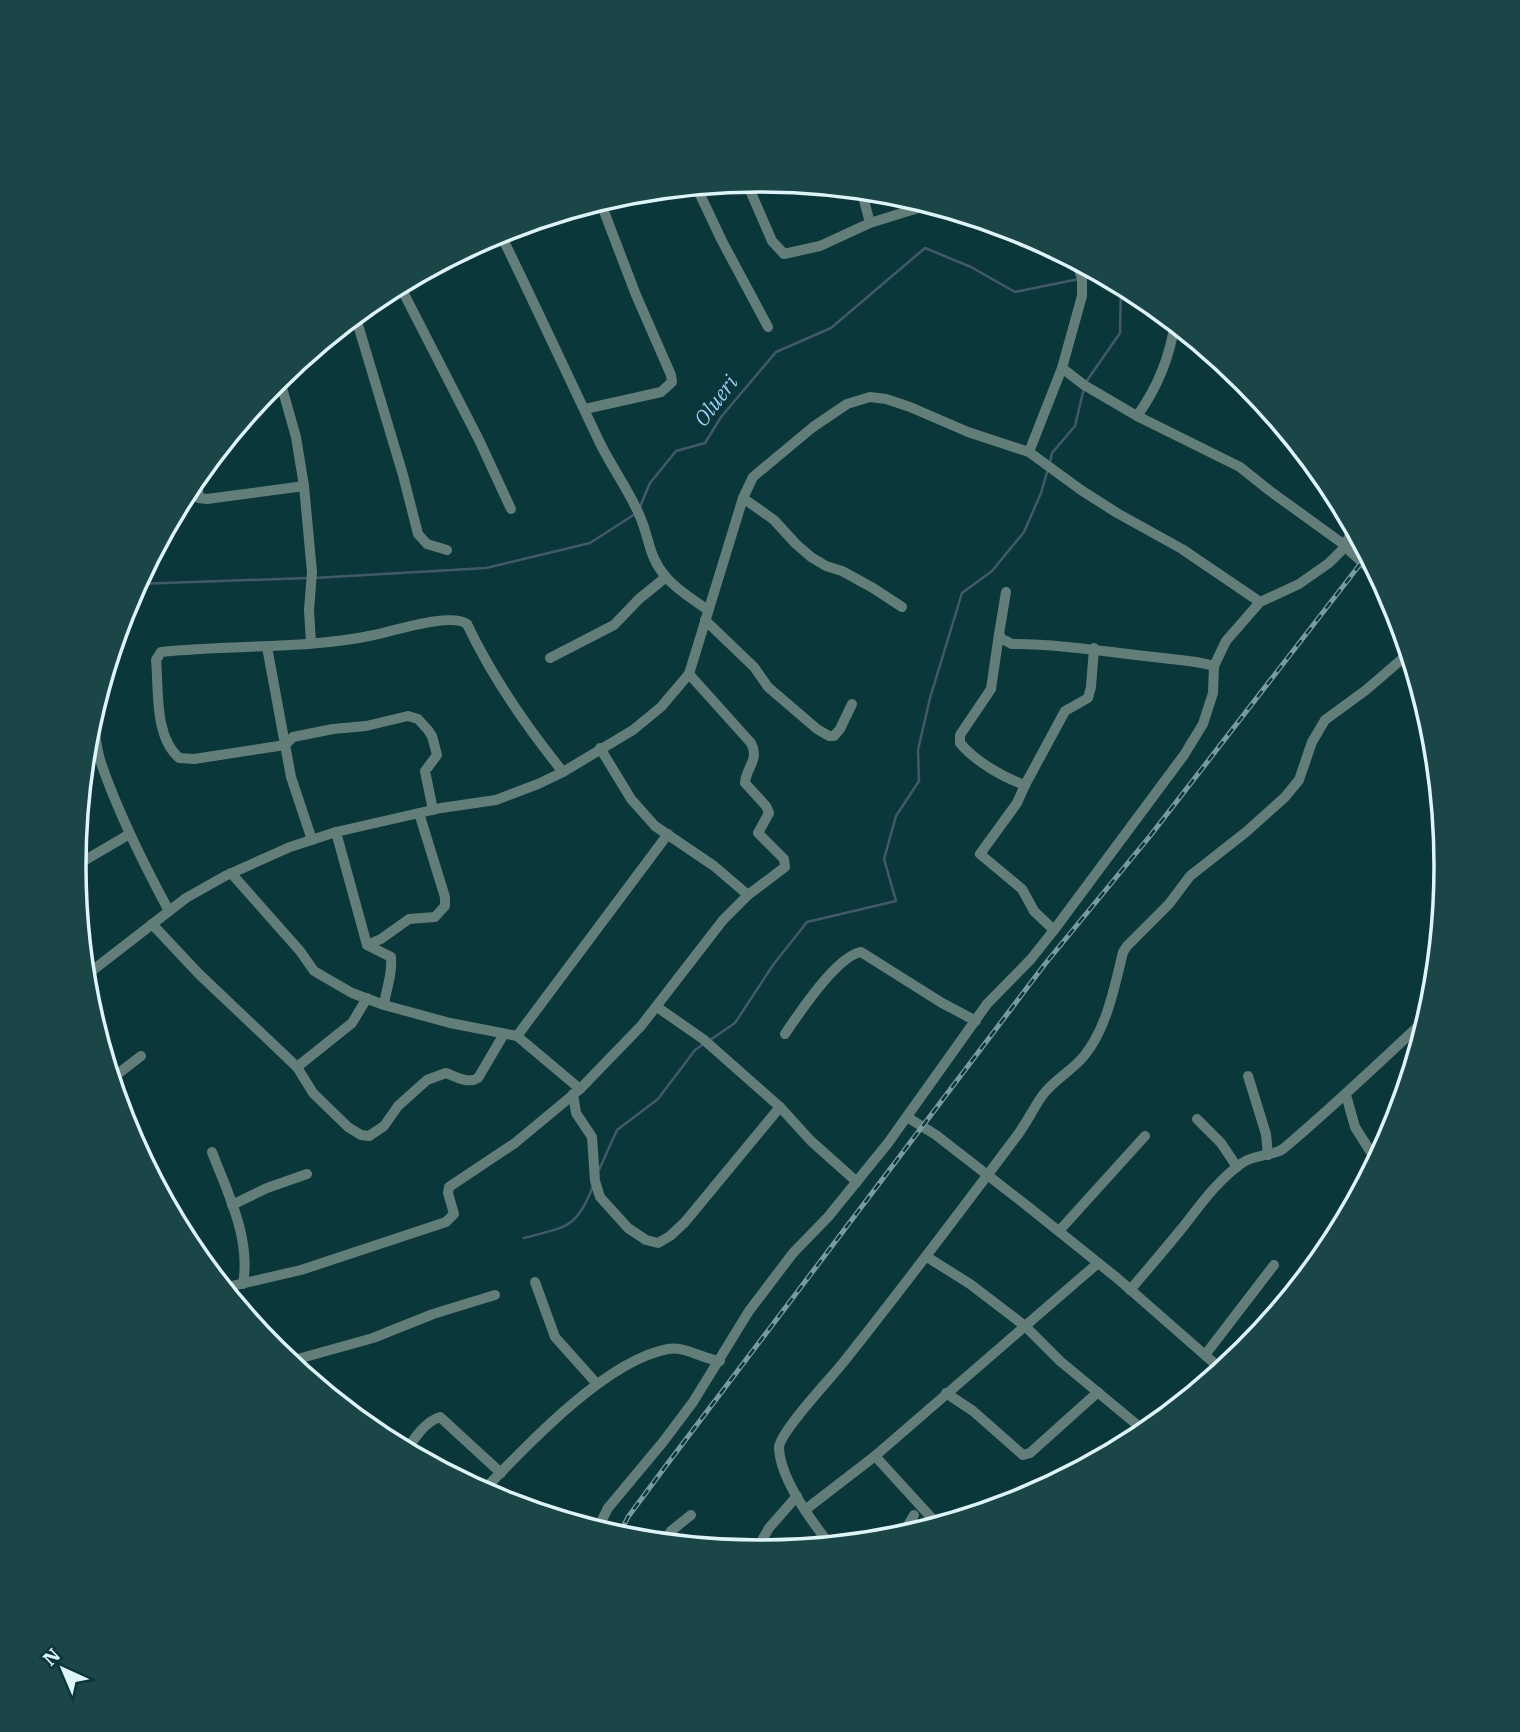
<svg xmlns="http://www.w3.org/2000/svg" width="1520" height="1732" font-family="'IBM Plex Serif',serif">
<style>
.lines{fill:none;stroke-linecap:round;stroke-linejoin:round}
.stream{stroke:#43596a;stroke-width:2.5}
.minor{stroke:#637e78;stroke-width:10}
.tertiary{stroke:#637e78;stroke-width:12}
.rail-casing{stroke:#7a9b9d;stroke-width:5}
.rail{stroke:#0a3739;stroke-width:2.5;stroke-dasharray:8;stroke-linecap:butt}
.labels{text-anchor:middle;stroke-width:6;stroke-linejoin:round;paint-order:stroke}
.water-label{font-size:21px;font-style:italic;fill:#99ccf7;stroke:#0a3739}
.rim{fill:none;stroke:#def4f6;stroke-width:3.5}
</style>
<rect width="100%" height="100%" fill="#0a3739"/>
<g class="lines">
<g class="stream">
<polyline points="1085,278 1101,274"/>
<polyline points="1086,382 1120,333 1121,285"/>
<polyline points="1050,462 1052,453 1075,426 1084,388"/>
<polyline points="639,509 650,483 676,451 705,443 721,417 776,352 831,328 925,248 971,267 1015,292 1079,279"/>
<polyline points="314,578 486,568 590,543 635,514"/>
<polyline points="136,584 308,578"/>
<polyline points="710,1040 735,1023 773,965 807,922 896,901 884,859 896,816 919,781 918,750 930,698 962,593 992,571 1024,532 1041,493 1048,469"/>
<polyline points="599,1170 617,1130 658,1099 695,1050 705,1043"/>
<path d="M524 1238C565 1227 577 1229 593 1186"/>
</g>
<g class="minor">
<polyline points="746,181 772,241 784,254 820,246 870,223 931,204"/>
<polyline points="696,186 722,241 768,327"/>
<polyline points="861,189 870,223"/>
<path d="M499 231C533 300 565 370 598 439 610 465 631 493 641 519 650 541 649 558 666 577 678 591 694 600 708 610"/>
<polyline points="399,284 479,440 511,509"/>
<polyline points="369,303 393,288"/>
<polyline points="355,315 403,475 418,534 427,544 447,550"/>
<polyline points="279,377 296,437 304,486 312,572 309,610 311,643"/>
<polyline points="585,409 661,392 672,382 671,375 636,295 600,201"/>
<path d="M1137 416C1158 387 1170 357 1175 322"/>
<polyline points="1029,452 1062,368 1082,296 1082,279 1076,260"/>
<polyline points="196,477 199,498 207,499 304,486"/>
<polyline points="743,498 774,520 796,544 811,557 826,566 842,571 873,588 902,607"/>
<path d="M1006 592 999 634 1002 639 1012 644C1061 644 1107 652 1154 657 1175 660 1194 660 1214 666"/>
<polyline points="705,620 754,667 768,687 817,729 829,736 834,736 840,729 852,704"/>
<path d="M999 634 991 689 960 735V743C975 761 1002 777 1025 785"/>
<polyline points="267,647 291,777 312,840"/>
<polyline points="550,658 614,625 639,599 666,577"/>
<path d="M92 714C95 730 96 748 101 763 119 815 143 863 169 911"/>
<polyline points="600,748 631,799 655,826 714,866 748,895"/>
<path d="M433 810 425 771 437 755 432 736 428 730 418 719 408 716 366 726 333 729 293 737 285 745 194 759 179 758C154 736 159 690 156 660L161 652C232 644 304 650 374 635 394 631 451 612 467 624 492 677 526 726 563 772"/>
<path d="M336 832 367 945 391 957C393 975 386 988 384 1005"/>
<polyline points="74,869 87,859 128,835"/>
<polyline points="231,873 300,951 314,971 352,993 384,1005 450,1023 517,1036 580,1089"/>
<path d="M152 924 199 974 297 1067 313 1093 348 1127 361 1135 369 1136 384 1126 398 1106 427 1080 446 1073C457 1077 468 1084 478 1078L504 1034"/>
<polyline points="1054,930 1034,911 1022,889 980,854 1017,803 1025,785 1065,711 1088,698 1091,687 1094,648"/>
<polyline points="367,945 381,939 409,919 435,917 445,906 445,897 419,813"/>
<polyline points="84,977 186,898 225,876 290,847 336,832 441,808 496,800 538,784 563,772 633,730 661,707 689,674 743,498 753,477 813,427 847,404 870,397 886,399 910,407 968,432 1029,452 1081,490 1117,513 1182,549 1260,602"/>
<polyline points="657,1007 703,1039 780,1107"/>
<path d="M785 1034C799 1013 837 956 861 952L942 1003 976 1021"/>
<polyline points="517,1036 668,834"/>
<polyline points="297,1067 352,1023 367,998"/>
<polyline points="1248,1076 1266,1134 1268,1155"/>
<polyline points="111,1079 141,1056"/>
<polyline points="573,1094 576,1113 592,1137 595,1181 600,1197 628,1228 646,1240 658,1243 670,1236 685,1222 780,1107 811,1141 857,1182"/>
<polyline points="1346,1095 1355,1127 1377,1162"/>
<polyline points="907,1117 936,1135 1026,1205 1117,1278 1222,1370"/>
<polyline points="1197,1119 1221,1143 1237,1167"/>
<path d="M212 1152C228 1194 251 1238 243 1284"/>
<polyline points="232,1205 267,1188 307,1174"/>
<polyline points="1059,1231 1145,1136"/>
<polyline points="927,1257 970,1284 1025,1326 1060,1361 1147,1433"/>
<polyline points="535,1282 555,1337 597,1384"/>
<path d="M223 1288 301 1270 446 1222 454 1214 448 1193 449 1187 515 1143 580 1089 641 1026 723 920 748 895 785 867 784 859 758 833 769 813 766 806 745 783C746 767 760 760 751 743L689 674"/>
<path d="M1130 1290C1148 1269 1166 1248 1183 1227 1201 1204 1217 1181 1242 1163 1255 1154 1270 1157 1283 1149 1333 1107 1380 1062 1428 1017"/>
<polyline points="1205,1355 1274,1265"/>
<polyline points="287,1362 373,1338 433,1314 495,1295"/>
<polyline points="946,1393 973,1411 1023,1455 1030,1453 1098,1392"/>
<path d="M406 1452C413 1439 426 1421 440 1417L501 1473"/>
<polyline points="875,1456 939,1526"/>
<path d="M482 1492C525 1447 606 1360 668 1349 685 1346 703 1359 720 1361"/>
<polyline points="805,1510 875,1456 1098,1263"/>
<polyline points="597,1530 608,1508 663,1442 693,1402 749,1311 793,1253 828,1217 888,1143 987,1004 1031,959 1054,930 1184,755 1203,724 1213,693 1214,666 1226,641 1260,602 1299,584 1329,563 1346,546 1270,491 1240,467 1137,416 1084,385 1062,368"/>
<polyline points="901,1537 914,1515"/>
<polyline points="664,1543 671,1531 691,1515"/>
<path d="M831 1546C812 1522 780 1479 779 1448 778 1434 830 1379 842 1364 902 1289 959 1213 1016 1137 1026 1124 1033 1109 1042 1096 1053 1080 1072 1071 1084 1056 1107 1028 1115 985 1123 952L1127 946 1169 904 1190 876 1246 832 1285 797 1299 780 1312 742 1325 720 1366 690 1409 653"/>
<polyline points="755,1552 769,1528 797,1496"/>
</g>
<polyline class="tertiary" points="1354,528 1346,546 1381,578"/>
<defs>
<polyline id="rail" points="618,1537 628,1517 662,1471 1045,964 1150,836 1368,554"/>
</defs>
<use href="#rail" class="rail-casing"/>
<use href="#rail" class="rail"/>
</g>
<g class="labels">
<g class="water-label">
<text transform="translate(716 401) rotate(-53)" y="7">Olueri</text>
</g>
</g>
<path d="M0 0H1520V1732H0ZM86 866a674 674 0 1 1 1348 0a674 674 0 1 1-1348 0Z" fill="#1b4648" fill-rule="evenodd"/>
<path class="rim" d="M86 866a674 674 0 1 1 1348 0a674 674 0 1 1-1348 0Z"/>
<g transform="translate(63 1669) rotate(316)" stroke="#0a3739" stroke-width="5" paint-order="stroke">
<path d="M0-5L12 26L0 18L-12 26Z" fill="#def4f6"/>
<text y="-10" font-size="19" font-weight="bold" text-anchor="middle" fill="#def4f6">N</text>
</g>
</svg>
